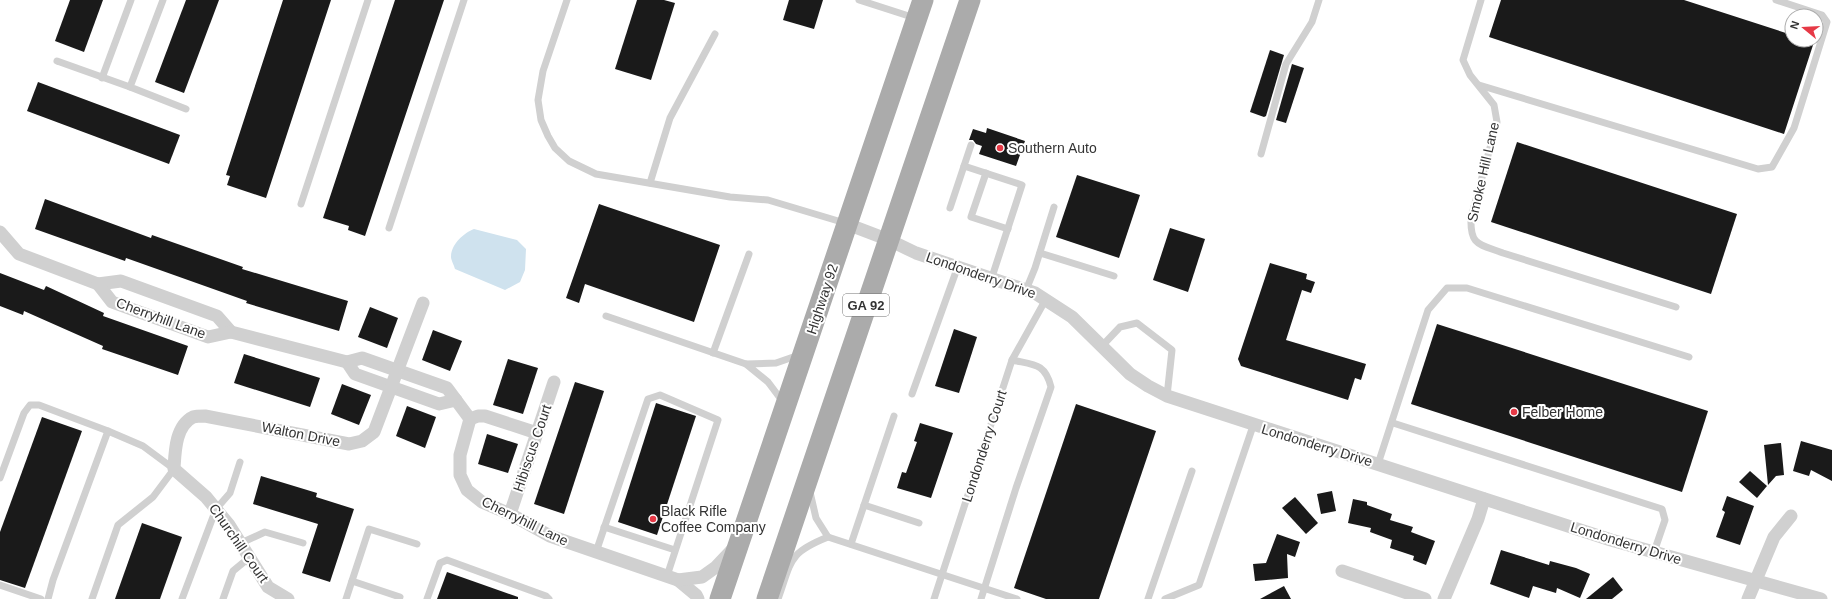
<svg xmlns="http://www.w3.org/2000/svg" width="1832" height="599" font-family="Helvetica,sans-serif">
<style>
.water{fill:#cfe2ee}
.building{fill:#1a1a1a}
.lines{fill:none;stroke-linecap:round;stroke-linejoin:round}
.lane{stroke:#d0d0d0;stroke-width:7}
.street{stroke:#d0d0d0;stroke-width:13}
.primary{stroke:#ababab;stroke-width:21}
.poi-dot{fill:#e63946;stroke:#fff;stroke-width:1.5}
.labels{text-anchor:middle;stroke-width:4;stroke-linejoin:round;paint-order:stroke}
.shield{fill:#fff;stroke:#707070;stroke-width:1}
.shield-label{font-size:13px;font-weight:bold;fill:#333}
.poi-label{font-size:14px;fill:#333;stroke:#fff;text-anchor:start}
.street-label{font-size:14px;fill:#333;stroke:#fff}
</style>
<rect width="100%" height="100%" fill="#fff"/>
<path class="water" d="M474 229 517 240 526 249 525 270 520 282 505 290 455 269C454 265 451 260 451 257 451 244 464 233 474 229Z"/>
<g class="building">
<polygon points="70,0 103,0 84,52 55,41"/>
<polygon points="186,0 219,0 184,93 155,82"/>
<polygon points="283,0 331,0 266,198 227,185 230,176 226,175"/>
<polygon points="395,0 444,0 365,236 348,230 349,226 323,218"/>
<polygon points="637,0 664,0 675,3 651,80 615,69"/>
<polygon points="789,0 823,0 814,29 783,20"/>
<polygon points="1501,0 1684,0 1792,35 1792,40 1806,40 1814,42 1784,134 1489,37"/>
<polygon points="1270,50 1284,55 1266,116 1264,117 1250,112"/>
<polygon points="1292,64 1304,68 1286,123 1276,120"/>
<polygon points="38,82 180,135 169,164 27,111"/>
<polygon points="987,128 1025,141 1016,166 979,154 982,146 976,144 973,140 969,140 973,129 986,133"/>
<polygon points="1517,142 1737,214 1711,294 1491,222"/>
<polygon points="1077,175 1140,195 1119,258 1056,237"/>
<polygon points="45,199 151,238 152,235 243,267 242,269 348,301 339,331 246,303 247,301 157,269 126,258 125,261 35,229"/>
<polygon points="599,204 720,245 694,322 585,284 579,303 566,298"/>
<polygon points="1170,228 1205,239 1188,292 1153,280"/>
<polygon points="1270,263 1307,274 1306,279 1315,282 1311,293 1302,290 1286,340 1366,364 1361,380 1355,378 1348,400 1241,366 1238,359"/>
<polygon points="0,273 44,290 46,286 104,313 103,316 188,346 178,375 102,349 103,346 24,311 23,315 0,306"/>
<polygon points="370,307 398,318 387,348 358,337"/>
<polygon points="1437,324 1708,411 1682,492 1411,404"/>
<polygon points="954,329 977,337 959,393 935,386"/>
<polygon points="433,330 462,341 450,371 422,360"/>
<polygon points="244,354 320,378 310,407 234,383"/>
<polygon points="508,359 538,368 523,414 493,405"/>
<polygon points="575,382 604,391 564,514 534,504"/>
<polygon points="342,384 371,395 359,425 331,414"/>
<polygon points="656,403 696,416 657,535 618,522"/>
<polygon points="1076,404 1156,431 1099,599 1046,599 1014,588"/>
<polygon points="407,406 436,417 425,448 396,436"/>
<polygon points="42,417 82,431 25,588 0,580 0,532"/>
<polygon points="920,423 953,433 931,498 897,488 902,472 906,473 917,442 914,441"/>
<polygon points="487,434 518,444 508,473 478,464"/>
<polygon points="1801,441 1832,450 1832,481 1811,470 1809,476 1793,471"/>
<polygon points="1781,443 1784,475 1776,476 1768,485 1764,445"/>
<polygon points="1750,471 1767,486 1757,498 1739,482"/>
<polygon points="261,476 317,493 316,497 354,509 330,582 302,573 318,524 253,504"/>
<polygon points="1332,491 1336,511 1321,514 1317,494"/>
<polygon points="1727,496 1754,506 1740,545 1716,537 1725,512 1722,510"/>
<polygon points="1295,497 1318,523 1306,534 1282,508"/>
<polygon points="1353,499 1367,502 1367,505 1392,514 1390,520 1413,527 1411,532 1435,541 1426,565 1413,560 1414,556 1390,548 1392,540 1370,532 1371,528 1348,523"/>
<polygon points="142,523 182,537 160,599 115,599"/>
<polygon points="1277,534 1300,542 1295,557 1287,554 1288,578 1255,581 1253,564 1266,563"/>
<polygon points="1501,550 1549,565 1550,561 1576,568 1590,574 1580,598 1557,588 1556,593 1533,586 1529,598 1490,584"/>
<polygon points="447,572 518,597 518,599 437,599"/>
<polygon points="1613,577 1623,590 1612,599 1586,599"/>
<polygon points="1284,586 1291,599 1260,599"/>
</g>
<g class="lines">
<g class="lane">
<polyline points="163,0 130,87 186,109"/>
<polyline points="567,0 543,71 538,100 541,120 548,136 555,148 569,161 596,174 730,197 768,200 845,223"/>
<polyline points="859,0 915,18"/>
<path d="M1481 0 1463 60 1470 75 1494 105 1497 122 1471 218C1470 246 1479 244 1503 253L1676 307"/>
<polyline points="57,61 130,87"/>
<polyline points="102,78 131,0"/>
<polyline points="1479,85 1758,169 1772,167 1794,128 1827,22 1822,15 1776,0"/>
<polyline points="971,145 964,166 1022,185 992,277"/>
<polyline points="1261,154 1286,64 1312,22 1319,0"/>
<polyline points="986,173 971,217 1008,229"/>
<polyline points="650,183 670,118 715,34"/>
<polyline points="301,204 368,0"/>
<polyline points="950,208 964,166"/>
<polyline points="389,228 464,0"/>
<polyline points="1040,253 1114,276"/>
<polyline points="1026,290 1035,268 1054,207"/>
<polyline points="606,316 746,364"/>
<polyline points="1102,346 1120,327 1137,323 1172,350 1167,396"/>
<polyline points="713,353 749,254"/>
<polyline points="912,394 958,266"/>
<polyline points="783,402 768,382 746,364 776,363 799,355"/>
<polyline points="1393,423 1662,509 1665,520 1654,552"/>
<polyline points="1378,464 1428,310 1447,288 1467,288 1689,357"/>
<polyline points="0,478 24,413 30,405 39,405 108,431"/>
<polyline points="810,492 816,518 828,537 1017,599"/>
<polyline points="864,505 919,523"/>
<polyline points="604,527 675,550"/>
<polyline points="241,543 265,532 303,543"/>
<polyline points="851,544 894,416"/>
<polyline points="596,552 648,399 660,395 718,420 667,576"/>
<polyline points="352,581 400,597"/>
<polyline points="0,585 41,599"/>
<polyline points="48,599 53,580 108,431 143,446 174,469 153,497 118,525 92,599"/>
<polyline points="182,599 216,509 230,493 240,462"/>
<polyline points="223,599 233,571 250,557"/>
<polyline points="346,599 369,529 417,544"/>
<polyline points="427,599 440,563 447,560 546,596 549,599"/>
<path d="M778 599C792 560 788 553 828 537"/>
<polyline points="934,599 1012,360 1046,299"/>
<path d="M981 599 1016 488 1051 387C1045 363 1034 365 1012 360"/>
<polyline points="1148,599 1192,471"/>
<polyline points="1165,599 1199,585 1253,426"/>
</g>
<g class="street">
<polyline points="847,224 889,240 916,253 1035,293 1072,317 1130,374 1148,386 1167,396 1611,540 1821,599"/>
<polyline points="0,232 19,254 98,284 121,281 217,316 231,332"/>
<polyline points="98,284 112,302 208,337 231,332 347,362 362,358 447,388 470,419 460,455 460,475 467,490 482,502 510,514 550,536 678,580 696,595 698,599"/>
<polyline points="347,362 355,374 439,404 456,400"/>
<polyline points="470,419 478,416 485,416 537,433"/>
<polyline points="510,514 554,382"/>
<polyline points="1342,571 1425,599"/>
<polyline points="678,580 702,577 716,567 733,549"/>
<path d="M288 599 268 587 229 525 206 497 174 469C175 453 175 426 193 417 196 416 202 416 205 416L349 444 362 441 374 432 423 303"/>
<polyline points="1444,599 1478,519 1484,499"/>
<polyline points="1748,599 1774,537 1791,516"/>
</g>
<g class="primary">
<polyline points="720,599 923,0"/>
<polyline points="767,599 970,0"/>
</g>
</g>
<g class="poi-dot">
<circle cx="1000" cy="148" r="4"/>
<circle cx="1514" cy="412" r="4"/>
<circle cx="653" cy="519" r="4"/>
</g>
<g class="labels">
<rect class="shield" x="843" y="294" width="46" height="22" rx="3"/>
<g class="shield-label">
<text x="866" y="310">GA 92</text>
</g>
<g class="poi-label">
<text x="1008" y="153">Southern Auto</text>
<text x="1522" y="417">Felber Home</text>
<text x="661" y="516">Black Rifle<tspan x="661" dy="16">Coffee Company</tspan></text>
</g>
<g class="street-label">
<text transform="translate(1483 172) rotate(-77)" y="5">Smoke Hill Lane</text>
<text transform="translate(981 275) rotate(19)" y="5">Londonderry Drive</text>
<text transform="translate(822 299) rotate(-72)" y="5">Highway 92</text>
<text transform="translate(161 318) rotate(20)" y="5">Cherryhill Lane</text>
<text transform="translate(301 434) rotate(11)" y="5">Walton Drive</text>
<text transform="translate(1317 445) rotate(17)" y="5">Londonderry Drive</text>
<text transform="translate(984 446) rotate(-72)" y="5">Londonderry Court</text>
<text transform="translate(532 448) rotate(-71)" y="5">Hibiscus Court</text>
<text transform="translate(525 521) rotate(26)" y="5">Cherryhill Lane</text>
<text transform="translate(239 543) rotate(55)" y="5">Churchill Court</text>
<text transform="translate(1626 543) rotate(17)" y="5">Londonderry Drive</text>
</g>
</g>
<g transform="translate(1804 28) rotate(288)"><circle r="19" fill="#ffffff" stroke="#adadad"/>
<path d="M0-3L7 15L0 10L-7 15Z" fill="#e63946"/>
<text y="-6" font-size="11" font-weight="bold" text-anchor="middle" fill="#333333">N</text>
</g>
</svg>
